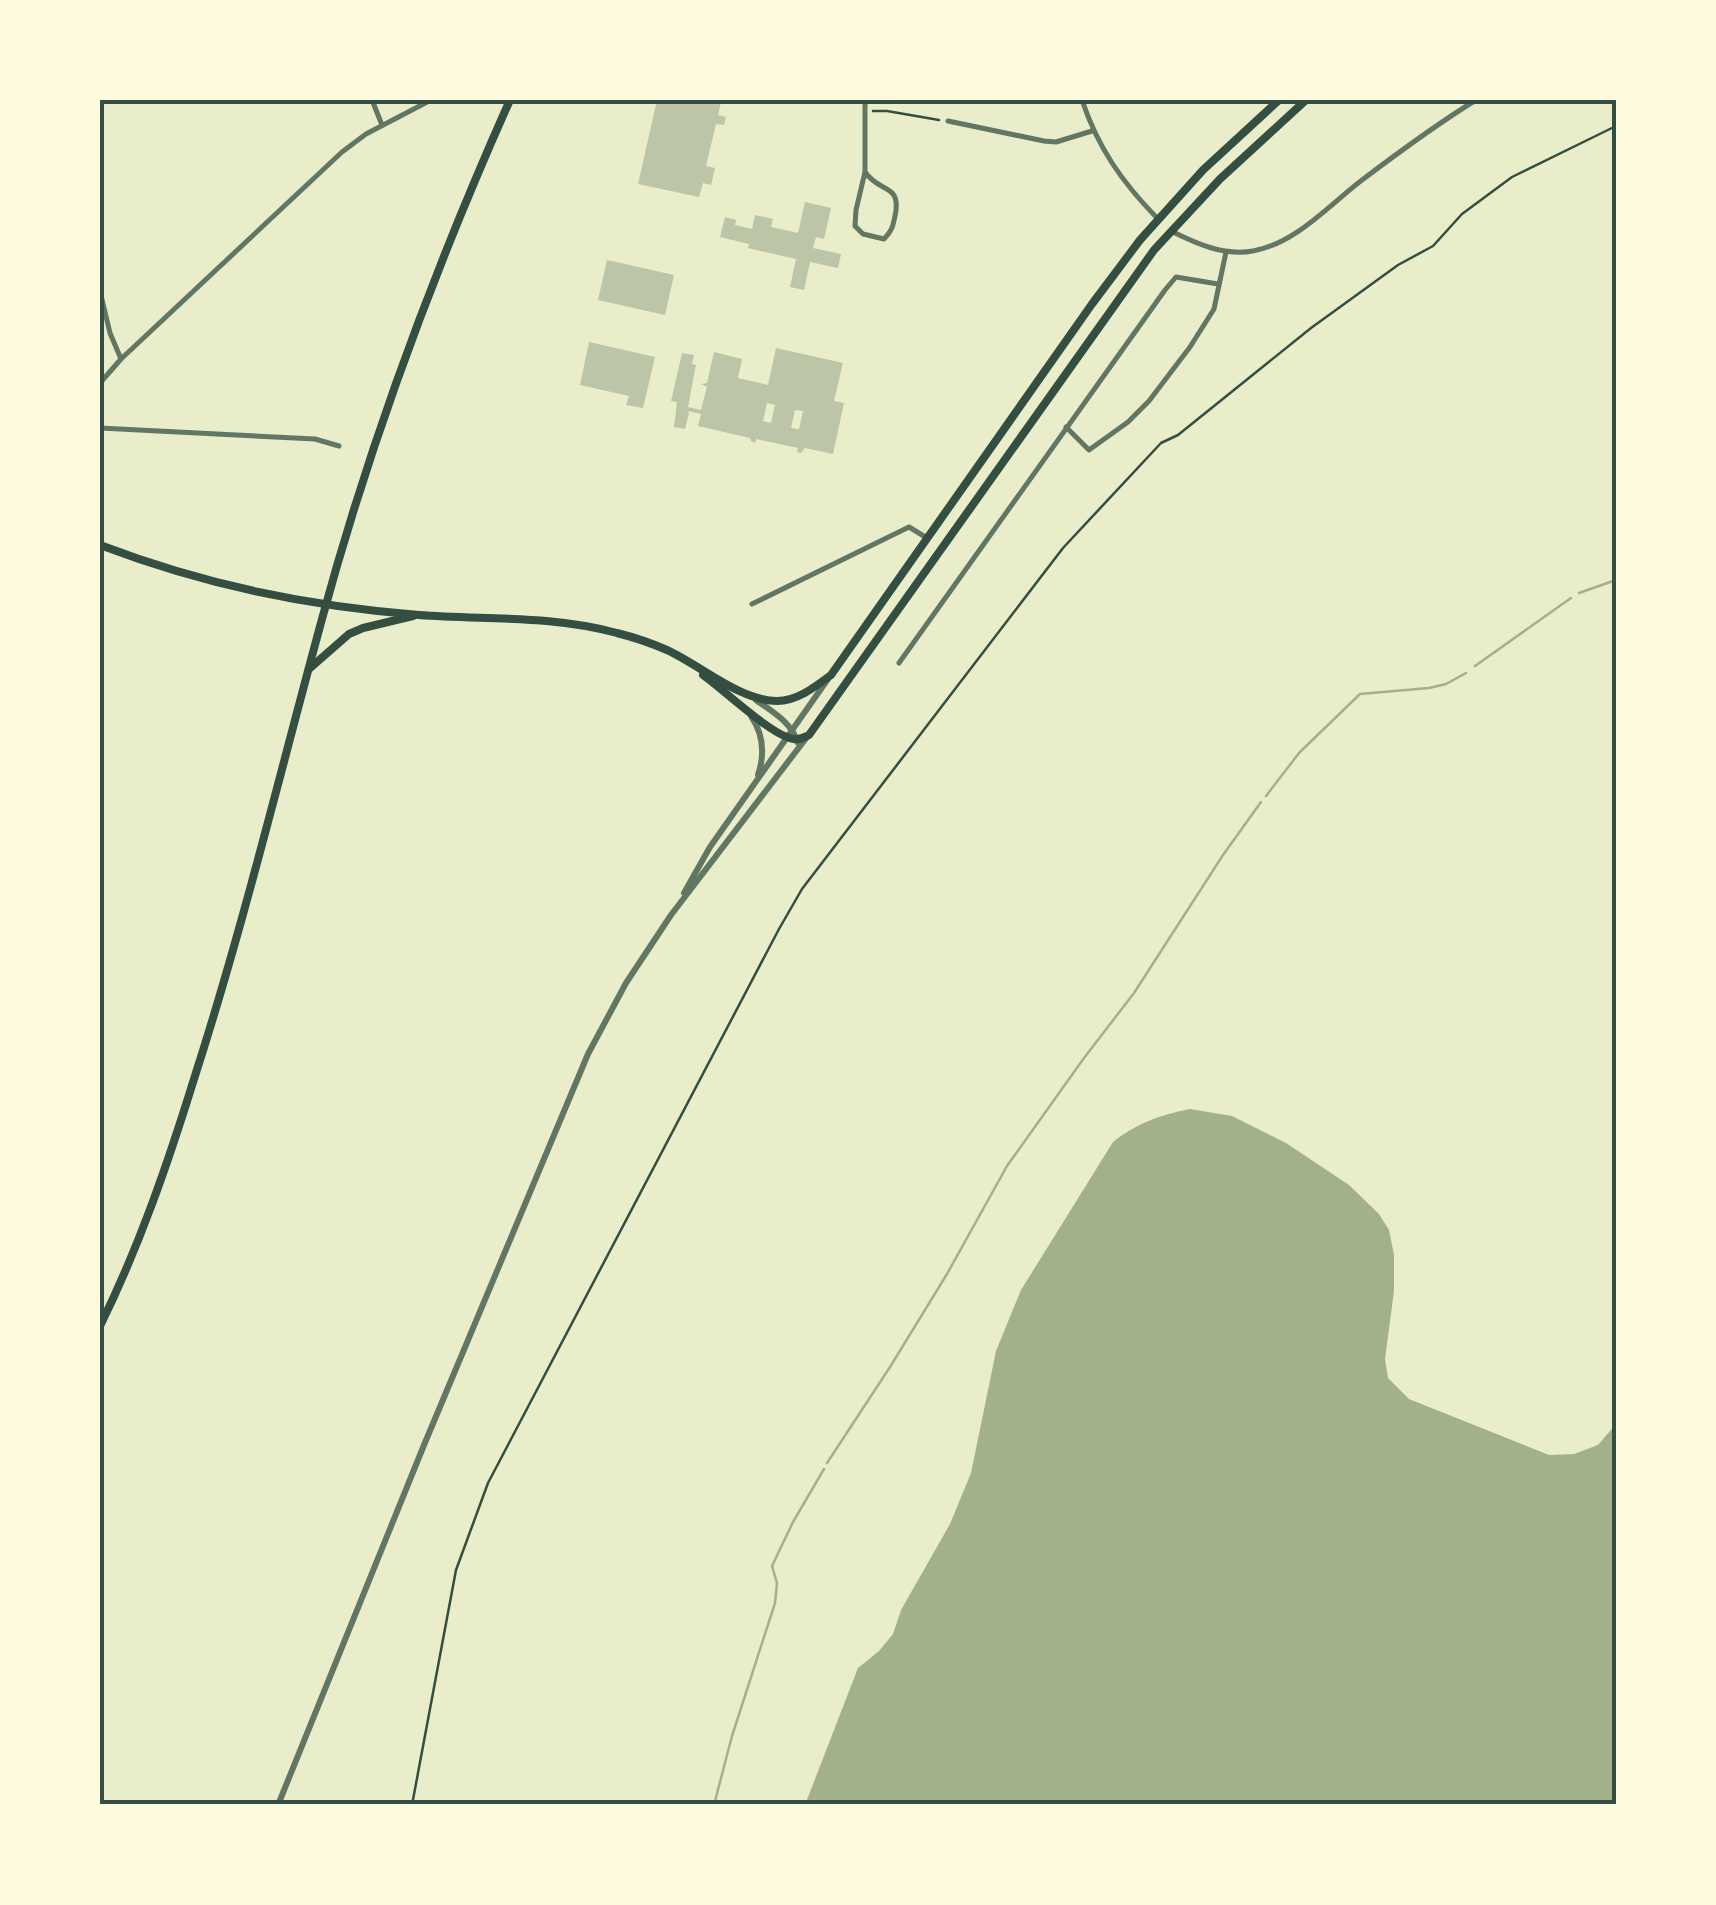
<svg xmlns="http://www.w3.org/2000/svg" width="1716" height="1905" font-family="'Public Sans',sans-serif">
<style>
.water{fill:#a3b18a}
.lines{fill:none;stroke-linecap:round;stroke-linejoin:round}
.stream{stroke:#a3b18a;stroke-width:2.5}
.building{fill:#bcc5a7;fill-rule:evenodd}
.path{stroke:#344e41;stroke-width:2.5}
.minor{stroke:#617663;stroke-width:5}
.tertiary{stroke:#617663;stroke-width:6}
.secondary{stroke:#344e41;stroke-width:8}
.primary{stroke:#344e41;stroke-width:8}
.neatline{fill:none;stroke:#344e41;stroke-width:4}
</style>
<rect width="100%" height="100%" fill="#e9edc9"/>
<path class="water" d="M1190 1109 1232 1116 1286 1143 1349 1185 1379 1214 1389 1230 1394 1255V1291L1385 1359 1388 1378 1409 1399 1549 1455 1574 1454 1598 1445 1616 1424V1805H805L858 1668 879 1651 893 1634 901 1610 950 1524 971 1473 996 1351 1021 1290 1113 1142C1137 1123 1160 1115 1190 1109Z"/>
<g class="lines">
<g class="stream">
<polyline points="1579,593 1616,580"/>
<polyline points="1475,666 1571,598"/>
<polyline points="1266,796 1299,753 1360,694 1429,688 1446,684 1466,673"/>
<polyline points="827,1463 890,1367 947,1274 1007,1166 1084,1058 1134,993 1223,855 1261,802"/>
<polyline points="714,1805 732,1736 775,1603 777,1583 772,1566 793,1522 824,1469"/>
</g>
</g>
<g class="building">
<polygon points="657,100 721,102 718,115 726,117 724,125 716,124 706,166 715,168 711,185 703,183 699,197 638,184"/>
<polygon points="805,202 831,208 824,239 816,237 813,248 841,254 838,268 810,262 804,290 790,287 796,259 748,248 749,244 720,237 725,217 736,220 735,225 752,229 755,215 773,219 771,227 798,233"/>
<polygon points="607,260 674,275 665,315 598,300"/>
<polygon points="589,342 655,357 643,408 626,405 629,396 580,385"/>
<path d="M776 348 843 363 834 401 844 403 833 454 805 448 801 453 797 452 798 448 756 439 755 443 751 441 750 438 698 426 701 414 688 411 689 413 685 429 674 427 677 402 671 401 672 397 682 353 694 355 692 364 696 365 688 407 701 410 707 387 701 384 707 383 714 352 742 359 738 378 768 385ZM767 403 775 405 771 423 763 421ZM795 410 803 411 799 429 791 428Z"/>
</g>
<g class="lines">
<g class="path">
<polyline points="873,111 887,111 939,120"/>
<polyline points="412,1805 456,1570 488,1483 779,929 802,889 1063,548 1161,443 1178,435 1311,328 1398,265 1433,246 1462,214 1512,177 1616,126"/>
</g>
<g class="minor">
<polyline points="372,100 382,125"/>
<path d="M1082 100C1098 148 1122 182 1157 218"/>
<polyline points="1614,100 1616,101"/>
<polyline points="948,121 1044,141 1056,142 1092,131"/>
<path d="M865 172C880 194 902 183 895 216 893 226 892 231 884 239L863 234 855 226 856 210 865 172V100"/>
<path d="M1171 231C1197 244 1224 256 1253 251 1296 243 1328 206 1362 180 1399 152 1437 124 1476 100"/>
<polyline points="100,291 110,333 121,359"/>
<polyline points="100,383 121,359 342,152 366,134 431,100"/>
<polyline points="1066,427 1089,450 1128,422 1149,401 1190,347 1214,309 1226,252"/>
<polyline points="100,428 315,439 339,446"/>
<polyline points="752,604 909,527 927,538"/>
<polyline points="899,663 1165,290 1176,277 1218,284"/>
</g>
<g class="tertiary">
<path d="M756 700C773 712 791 722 798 743"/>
<path d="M751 716C764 735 765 754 758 775"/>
<polyline points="684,893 710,847 828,679"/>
<polyline points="278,1805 424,1445 588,1054 626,983 671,915 807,737"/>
</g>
<g class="secondary">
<polyline points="309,669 349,634 363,628 413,616"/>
<path d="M100 1326C139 1247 168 1163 194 1079 243 927 280 773 322 619 370 442 435 268 510 100"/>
</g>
<g class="primary">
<path d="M100 545C205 585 307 606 419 615 485 620 553 615 617 633 633 637 651 643 667 650 700 665 740 701 777 701 797 701 815 687 831 675L1092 304 1140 240 1203 170 1279 100"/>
<path d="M703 675C723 689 773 737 794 739 800 740 803 738 809 735L1154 250 1220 179 1306 100"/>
</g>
</g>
<rect width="1716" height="1905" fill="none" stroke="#fefae0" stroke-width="205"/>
<rect x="102" y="102" width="1512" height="1700" class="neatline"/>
</svg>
